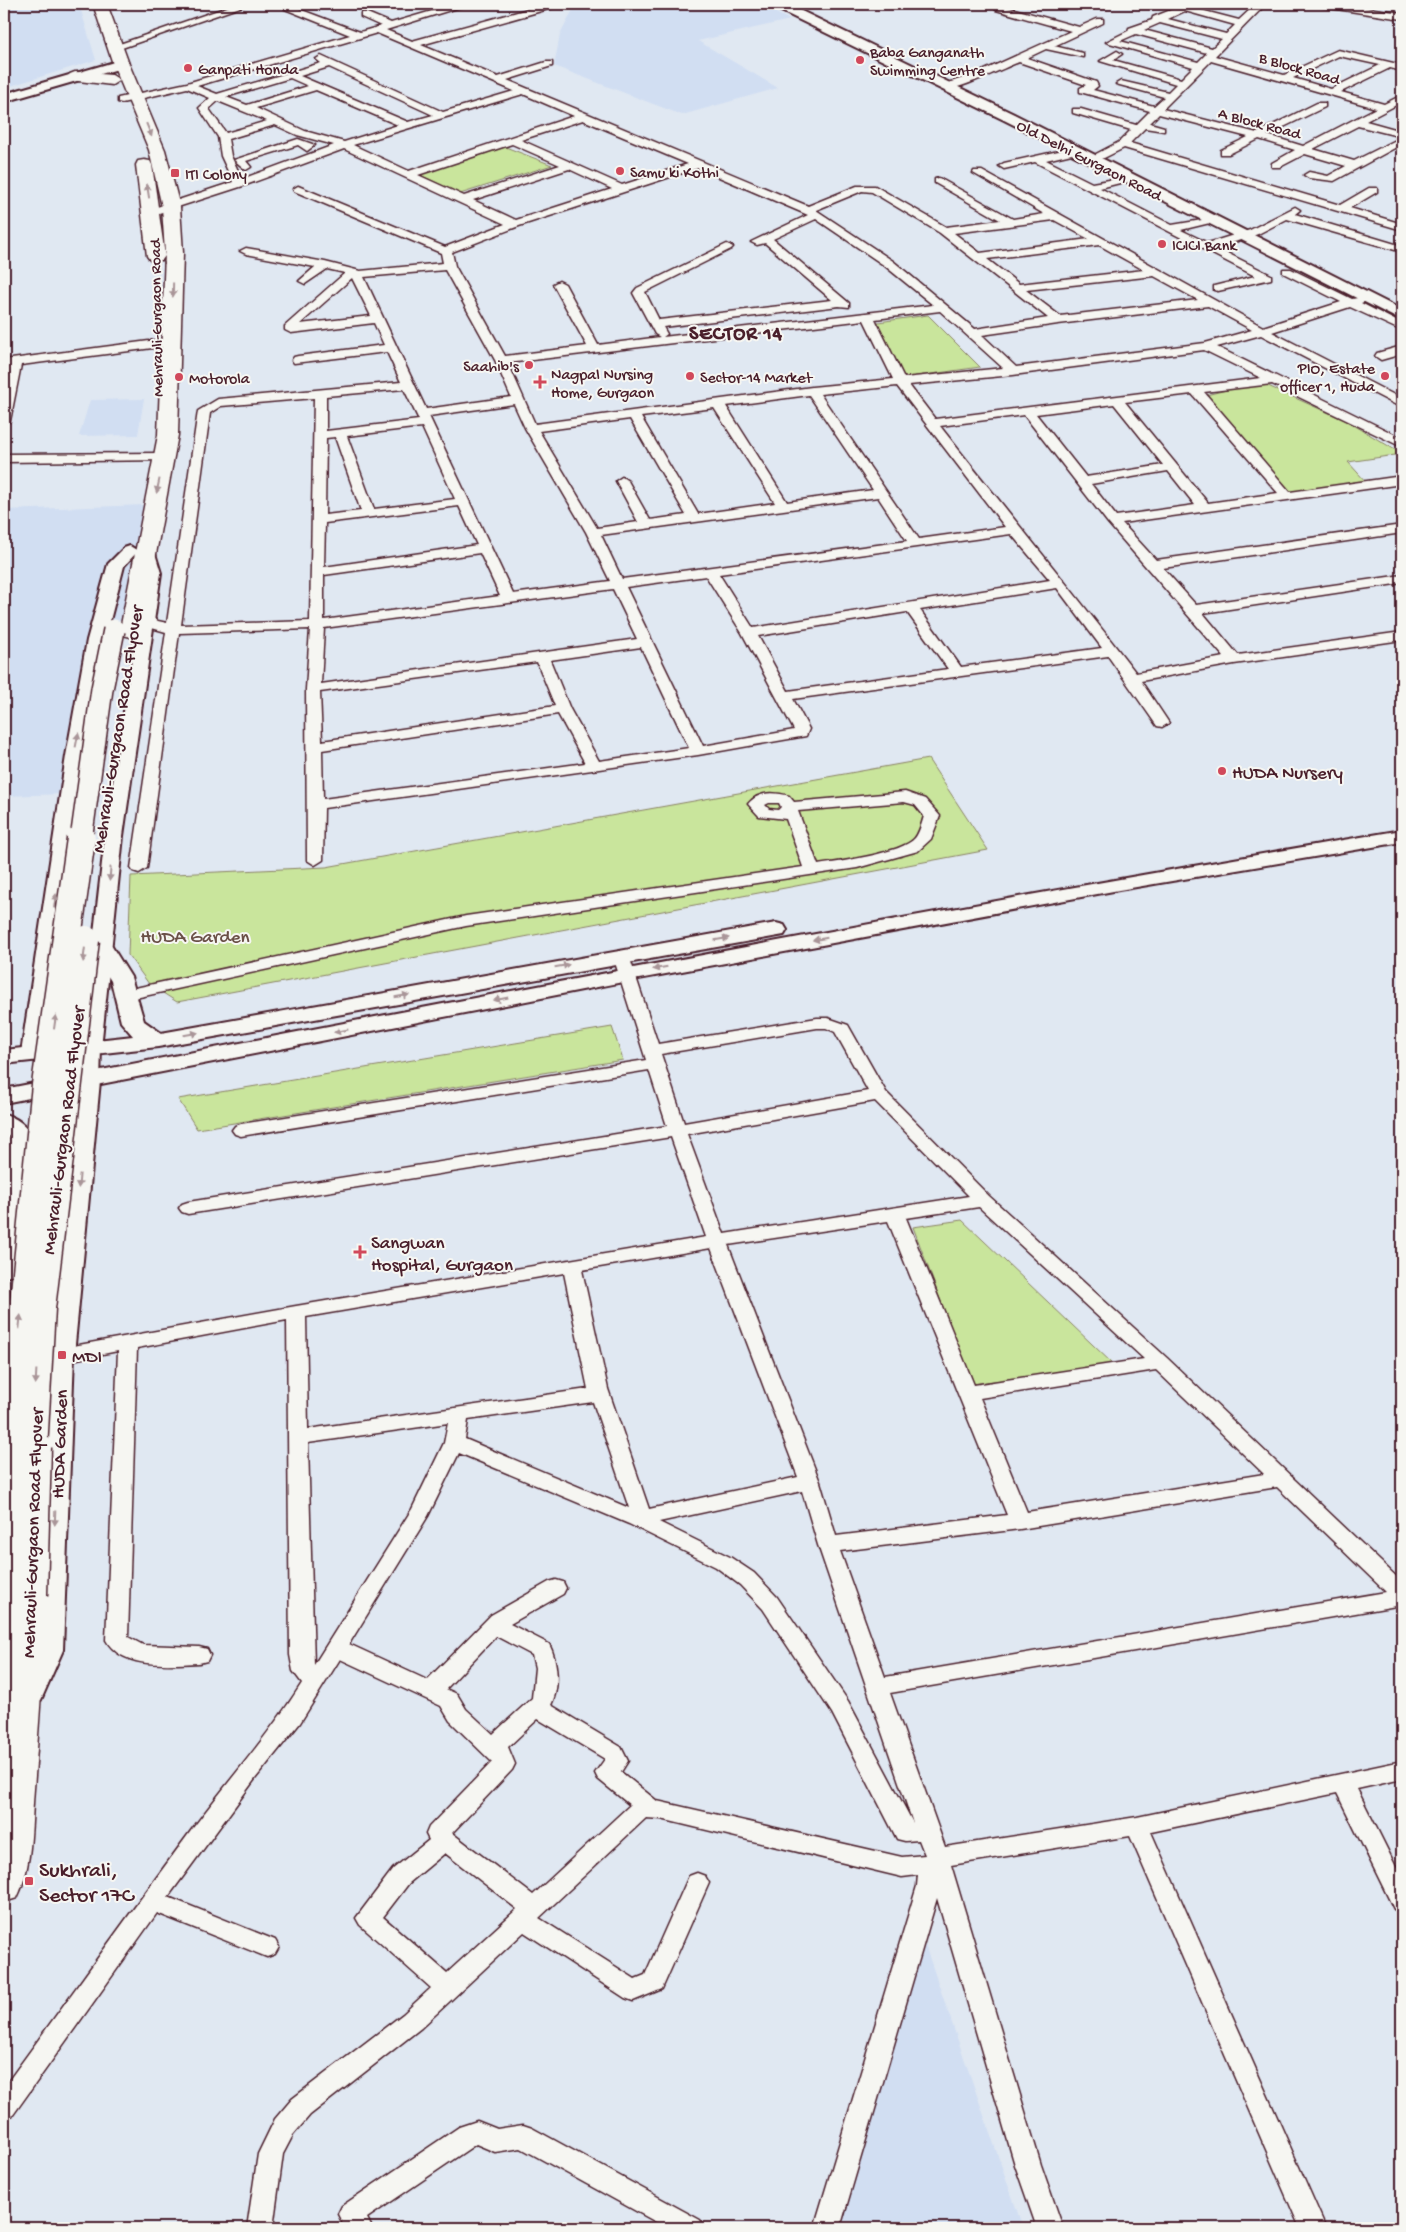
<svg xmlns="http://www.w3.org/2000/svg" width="1406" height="2232" font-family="'Gochi Hand',sans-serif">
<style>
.built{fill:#d1def2}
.green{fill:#c9e59c;stroke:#8a8264}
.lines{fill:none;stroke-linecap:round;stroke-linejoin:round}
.minor-casing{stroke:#4a1f2b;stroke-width:3}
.tertiary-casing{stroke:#4a1f2b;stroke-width:4}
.secondary-casing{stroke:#4a1f2b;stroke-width:4}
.primary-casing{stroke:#4a1f2b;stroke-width:3}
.minor{fill:#f6f6f2;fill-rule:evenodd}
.tertiary{fill:#f6f6f2;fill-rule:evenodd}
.secondary{fill:#f6f6f2;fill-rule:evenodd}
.primary{fill:#f6f6f2;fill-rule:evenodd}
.primary-bridge-far2-casing{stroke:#4a1f2b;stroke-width:24;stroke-linecap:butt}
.primary-bridge-far1-casing{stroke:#4a1f2b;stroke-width:31;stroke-linecap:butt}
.primary-bridge-casing{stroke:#4a1f2b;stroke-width:39;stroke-linecap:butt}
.primary-bridge-far2{stroke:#f6f6f2;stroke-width:21}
.primary-bridge-far1{stroke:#f6f6f2;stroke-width:28}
.primary-bridge{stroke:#f6f6f2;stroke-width:36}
.oneway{fill:#a99598}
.poi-dot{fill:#d1495b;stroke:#f6f6f2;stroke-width:2}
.labels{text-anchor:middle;stroke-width:4;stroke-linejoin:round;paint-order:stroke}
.far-poi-label{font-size:16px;fill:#4a1f2b;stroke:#f6f6f2;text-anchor:start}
.far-street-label{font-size:16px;fill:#4a1f2b;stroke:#f6f6f2}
.street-label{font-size:19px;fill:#4a1f2b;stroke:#f6f6f2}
.poi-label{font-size:19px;fill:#4a1f2b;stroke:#f6f6f2;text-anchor:start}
.park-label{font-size:19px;fill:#6a5047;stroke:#f6f6f2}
.far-district-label{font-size:20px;font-weight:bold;letter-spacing:1px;fill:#4a1f2b;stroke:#f6f6f2}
.near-poi-label{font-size:22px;fill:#4a1f2b;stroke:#f6f6f2;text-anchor:start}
</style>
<rect width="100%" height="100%" fill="#e0e8f2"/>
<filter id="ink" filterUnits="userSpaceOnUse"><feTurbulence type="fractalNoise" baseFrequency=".02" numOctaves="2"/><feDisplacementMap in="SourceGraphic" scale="10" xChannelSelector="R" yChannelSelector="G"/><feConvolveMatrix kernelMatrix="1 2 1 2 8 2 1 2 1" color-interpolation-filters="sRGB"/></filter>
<g filter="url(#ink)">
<g class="built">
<polygon points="4,4 79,4 96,60 4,88"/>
<polygon points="576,4 758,4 790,20 698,41 778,88 682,115 554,66 560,35"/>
<polygon points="144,399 138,435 79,436 90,400"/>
<polygon points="146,505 95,793 4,796 4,510"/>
<polygon points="918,1925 1023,2228 822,2228"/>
</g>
<g class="green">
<polygon points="503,146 552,165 460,194 416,173"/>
<polygon points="928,315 980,367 903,378 871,323"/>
<polygon points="1259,382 1347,421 1402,454 1348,462 1367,483 1286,494 1202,396"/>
<polygon points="928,759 988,850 177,1002 149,984 128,955 131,876 326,867"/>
<polygon points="612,1027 623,1060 197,1129 178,1099"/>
<polygon points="962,1220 1114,1365 972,1384 913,1227"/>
</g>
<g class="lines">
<defs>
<g id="minor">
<polygon points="236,4 249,4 119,49 111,47"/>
<path d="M296 4H309L299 9 360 32 381 26 361 17V13H367L391 23 456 4H470L386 30 412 41 546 4H561L559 6 421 45 498 77 546 62H552V66L507 80 808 206 857 186H875L946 227 1000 220 935 183V179L939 178 1013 219 1044 214 973 173 974 171H982L1263 327 1341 302 1283 273V269H1291L1352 299 1369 296V300L1361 303 1402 324V331L1350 307 1272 332 1402 399V408L1261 335 1217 347 1402 438V447L1272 384 1204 392 1290 492 1402 476V484L1122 523 1156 560 1402 525V533L1163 568 1196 605 1402 575V583L1203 613 1238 655 1402 632V640L1234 664 1141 681 1169 723 1162 727 1157 726 1108 656 793 699 809 729 806 736 698 755 324 808 323 860 315 865 307 860 306 689 310 629 179 633 147 868 139 873 133 871 131 868 166 632 148 627 140 618 147 614 158 621 167 623 198 411 218 399 401 382 387 352 294 363 292 360 294 357 298 356 384 345 374 323 291 333 285 330V326L345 273 327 269 305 284 299 281 315 267 246 254 240 251 246 248 325 262 360 271 443 263 441 253 294 191 293 189 298 186 445 247 505 224 344 149 243 186 156 214H148V210L233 182 221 156 218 137 199 108 210 98 187 88 122 103 118 102V98L187 83 350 35 285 9ZM377 33 514 91 443 112 321 56 316 59 321 63 217 94 197 86ZM329 67 433 115 408 122 300 76ZM290 78 308 86 247 105 226 97ZM316 90 398 125 344 142 305 131 256 108ZM523 94 574 116 409 171 353 145ZM218 101 267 121 226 133 209 109ZM583 120 688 164 622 185 521 140ZM275 125 297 135 334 145 242 179 231 156 228 139ZM512 144 560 165 464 196 418 175ZM698 168 808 215 751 242 757 245 765 243 832 300 659 320 645 292 731 249 733 247 727 244 637 288 633 293 655 334 660 337 598 345 565 284 559 281 553 284 587 346 505 356 455 266 452 252 519 226ZM569 169 612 189 516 220 473 200ZM862 191 872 192 940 233 1048 318 975 329 893 261 816 210ZM816 219 885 266 933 305 663 337 667 334 663 327 839 306 849 307V303L773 239ZM1054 220 1089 239 980 253 954 233ZM1099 245 1144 270 1019 284 987 259ZM445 270 495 360 511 397 426 409 364 277ZM1154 276 1198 300 1060 316 1026 290ZM352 278 371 316 300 324ZM1208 306 1252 330 1205 343 1016 367 982 335 1058 324ZM940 311 1003 368 904 378 875 319ZM864 320 893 379 812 387 535 424 508 363ZM1204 350 1261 378 935 419 909 385 1013 375ZM897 386 1005 527 919 539 820 394ZM404 389 419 420 326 431V396ZM1192 394 1278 493 1208 503 1125 402ZM809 395 873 490 787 502 726 406ZM314 398 310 621 181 625 210 413 221 406ZM514 404 525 428 586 532 610 581 513 594 429 416ZM1114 404 1163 465 1086 477 1036 414ZM714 408 775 503 698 514 641 417ZM1024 415 1108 523 1224 657 1136 673C1072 589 1005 509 940 426ZM630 419 686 515 650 520 628 481 622 477 616 481 638 522 597 528 539 431ZM422 427 455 499 374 509 347 436ZM335 437 361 511 325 515 326 438ZM1168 471 1195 505 1116 516 1091 484ZM878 497 907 541 622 579 601 535ZM459 506 477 545 324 567 325 523ZM1011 534 1050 580 753 628 719 574ZM480 553 500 596 324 620V575ZM706 576 742 633 794 730 703 746 626 587ZM1057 588 1102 648 961 667 920 610ZM613 589 637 639 321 684 324 628ZM907 612 948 669 788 691 758 636ZM641 647 689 748 599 761 570 709 550 660ZM537 662 555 706 322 741 320 692ZM558 714 585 763 323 799 322 750Z"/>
<path d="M1000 4H1011L1007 7 1079 27 1097 19H1103V23L1054 46 1083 53V57L1046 49 1027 58 1096 82 1098 86 1093 90 1154 106 1164 97 1116 84 1121 81 1168 92 1176 84 1100 61 1117 51 1122 54 1113 60 1181 79 1193 67 1106 42 1128 31 1129 28 1152 20 1153 17 1186 4H1198L1193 8 1239 20 1256 4H1266L1215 56 1284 75 1338 50 1402 65V71L1390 68 1341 92 1384 104 1402 95V102L1366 121 1402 131V144L1334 181 1309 178 1304 175 1309 172 1328 176 1346 166 1305 154 1280 167H1272V163L1295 150 1259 139 1229 154H1221V150L1248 137 1159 114 1150 123 1164 127V131L1145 128 1130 143 1340 205 1369 188H1377V192L1350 208 1402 224V230L1124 148 1104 158H1096V154L1119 142 1131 130 1073 113V109H1081L1136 125 1150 111 1080 92V88L1086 85 1019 62C1003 68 957 92 942 89V85L978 73 1071 31 996 10 994 8ZM1185 11 1235 25 1226 34 1168 19ZM1160 23 1222 39 1212 48 1144 30ZM1136 34 1207 53 1198 62 1120 41ZM1339 56 1380 65 1331 89 1293 78ZM1211 61 1376 108 1303 146 1267 135 1325 107V103H1317L1257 133 1163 109ZM1358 126 1402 137 1354 161 1313 149Z"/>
<polygon points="1318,4 1340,4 1402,13 1402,19 1323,7"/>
<polygon points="298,139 315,145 307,151 298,145 246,161 251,167 246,170 234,160"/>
<polygon points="1072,148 1077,151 1076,153 1046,160 1092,183 1132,176 1132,180 1100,188 1172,225 1214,218 1214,222 1181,230 1208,243 1250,230 1295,207 1300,210 1295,214 1402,246 1402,252 1287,219 1258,234 1217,248 1271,275 1271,279 1218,291 1214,290 1214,286 1255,276 1035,162 1004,169 999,166 1004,163"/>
<polygon points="172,338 176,339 176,345 21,365 10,421 4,425 4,392 9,367 4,368 4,360"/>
<polygon points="1402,346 1402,354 1381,360 1375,356 1377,353"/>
<polygon points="164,453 170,457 168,460 4,462 4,454"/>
<path d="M905 792 925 799 940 816 931 839 918 851 857 868 466 926 126 1000 120 999 118 995 120 991 126 990 466 916 803 867 786 819 759 816 748 804C758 791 775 792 789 796L794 802ZM904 802 915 805 924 816C922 823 919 833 915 838 903 853 838 862 818 865L798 811ZM769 803H779L781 807 778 810 769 809 765 805Z"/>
<path d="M621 951 629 956 658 1044 817 1018H828L848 1025 886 1092 989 1196 1167 1358 1402 1582V1605L890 1693 945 1847 1137 1817 1402 1761V1779L1357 1789 1402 1879V1912L1394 1909 1337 1793 1151 1832 1326 2228H1300L1130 1836 951 1865 1041 2165 1063 2228H1037L1015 2165 937 1898 840 2228H814L917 1886 918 1875 902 1877 661 1819 646 1818 539 1918 635 1979 645 1975 689 1876 697 1873 705 1876 709 1883 662 1989 633 2001 625 1998 524 1932 421 2028 310 2115 293 2135 283 2154 273 2228H247L258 2154 275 2119 292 2099 403 2014 431 1988 360 1925 356 1918 393 1869 429 1840 426 1834 429 1827 492 1762 450 1721 441 1706 340 1659 300 1723 255 1779 168 1897 275 1940 279 1947 275 1954 267 1957 157 1913 13 2115 4 2118V2087C67 2001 129 1914 193 1828 229 1780 270 1734 302 1683L293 1671 290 1655 287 1320 137 1348 128 1637 143 1645 199 1647 207 1649 210 1655 207 1661 199 1663C170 1664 123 1670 106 1640L118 1351 62 1362 55 1360 52 1355 55 1350 62 1348 296 1306 706 1237 671 1137 188 1214 182 1212 179 1208 182 1204 188 1202 667 1126 649 1070 241 1136 235 1134 232 1130 235 1126 241 1124 646 1060 613 956ZM817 1028H826L835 1032 868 1091 684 1123 661 1054ZM875 1101 969 1196 724 1234 687 1134ZM979 1207 1144 1359 974 1385 906 1218ZM888 1221 1007 1515 836 1536 820 1482 728 1245ZM711 1248 798 1477 649 1509 608 1389 582 1270ZM564 1273 588 1389 308 1429 306 1317ZM1156 1370 1264 1474 1027 1512 980 1398ZM593 1402 629 1508 465 1439 468 1420ZM448 1423 444 1443 412 1509 314 1665 308 1443ZM459 1453 629 1524 716 1567 740 1585 763 1609 832 1713 897 1839 905 1841 919 1840 925 1855 902 1857 657 1801 621 1772 628 1761 621 1747 551 1705C560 1688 558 1661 549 1644L510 1624 563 1594 566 1588 563 1582 556 1580 549 1582 491 1615 427 1680 349 1644 428 1516ZM1277 1487 1386 1592 885 1677 840 1551 1020 1529ZM802 1491 818 1545 913 1823 848 1701 777 1597 754 1573 730 1557 659 1522ZM496 1636 532 1655 535 1668 532 1698 493 1734 466 1709 457 1694 446 1689ZM538 1719 605 1759 595 1773 598 1779 630 1805 533 1895 452 1833 512 1770 515 1764 508 1747ZM445 1853 517 1909 447 1973 383 1917 409 1883Z"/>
<polygon points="477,2121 497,2129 523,2125 532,2128 700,2220 704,2228 667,2228 521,2148 495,2152 476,2144 367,2218 372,2228 345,2228 338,2214 342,2206 459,2127"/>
</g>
<g id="tertiary">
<polygon points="121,60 127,64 125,67 4,102 4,94"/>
<polygon points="146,545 154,550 161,573 123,836 101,1048 100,1081 74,1355 63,1650 41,1700 32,1703 23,1700 19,1693 37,1650 50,1355 80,1081 81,1048 105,836 145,573 138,550"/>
<polygon points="130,546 138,551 124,566 105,640 84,756 41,1053 38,1057 31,1059 24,1057 21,1053 66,756 87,640 108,564 124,548"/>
<path d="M4 1114C15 1117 28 1125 31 1137L15 1270 12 1275 4 1278V1181L9 1137 4 1131Z"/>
</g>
<g id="secondary">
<polygon points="771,4 787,4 1014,114 1402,310 1402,321 1004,120 773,7"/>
<path d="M1402 830V842L1119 890 628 981 4 1103V1089C469 998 935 909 1402 830Z"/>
<polygon points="776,923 784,925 787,930 784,935 158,1047 4,1064 4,1050 133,1036 121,1022 111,981 92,950 95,945 103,943 111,945 131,977 144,1021 161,1033"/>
</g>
<g id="primary">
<polygon points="93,4 107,4 129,64 165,150 180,207 183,253 178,435 142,630 139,635 131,637 123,635 120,630 158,435 165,253 162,207 149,150 113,64"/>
<polygon points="75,72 112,75 120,80 112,85 70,80 67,77 70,74"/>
<polygon points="144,160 150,161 152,165 165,256 162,260 150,260 147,256 136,165 138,161"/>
<path d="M29 1583 41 1586 46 1595C44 1660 39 1724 34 1789 31 1824 33 1866 17 1898L4 1902V1587L8 1586 16 1588Z"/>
</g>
</defs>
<use href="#minor" class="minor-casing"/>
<use href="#tertiary" class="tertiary-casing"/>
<use href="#secondary" class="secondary-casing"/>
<use href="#primary" class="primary-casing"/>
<use href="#minor" class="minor"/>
<use href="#tertiary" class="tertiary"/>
<use href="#secondary" class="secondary"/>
<use href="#primary" class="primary"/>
<defs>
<polyline id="primary-bridge-far2" points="81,840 102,689 114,630"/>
<g id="primary-bridge-far1">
<polyline points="9,1449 46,1085 81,839"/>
<polyline points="33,1449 41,1308 85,940"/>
</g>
<g id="primary-bridge">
<polyline points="29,1595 33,1447"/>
<polyline points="8,1598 9,1447"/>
</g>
</defs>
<use href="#primary-bridge-far2" class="primary-bridge-far2-casing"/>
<use href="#primary-bridge-far1" class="primary-bridge-far1-casing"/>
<use href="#primary-bridge" class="primary-bridge-casing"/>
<use href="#primary-bridge-far2" class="primary-bridge-far2"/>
<use href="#primary-bridge-far1" class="primary-bridge-far1"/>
<use href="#primary-bridge" class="primary-bridge"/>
</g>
<defs><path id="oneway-solid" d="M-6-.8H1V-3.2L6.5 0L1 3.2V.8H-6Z" transform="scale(1.25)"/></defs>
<g class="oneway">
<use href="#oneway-solid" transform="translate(149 130) rotate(68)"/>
<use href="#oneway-solid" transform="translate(148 191) rotate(-99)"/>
<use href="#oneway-solid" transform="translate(173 290) rotate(91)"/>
<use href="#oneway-solid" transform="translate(158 486) rotate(102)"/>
<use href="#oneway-solid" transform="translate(77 740) rotate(-79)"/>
<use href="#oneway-solid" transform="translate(110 874) rotate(95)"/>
<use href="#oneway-solid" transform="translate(55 901) rotate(-82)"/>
<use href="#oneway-solid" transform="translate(722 939) rotate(-9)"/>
<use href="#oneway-solid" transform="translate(820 939) rotate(170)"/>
<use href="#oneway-solid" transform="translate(84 955) rotate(97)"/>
<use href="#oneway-solid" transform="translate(562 966) rotate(-10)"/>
<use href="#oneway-solid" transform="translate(660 968) rotate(170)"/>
<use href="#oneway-solid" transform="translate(402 996) rotate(-10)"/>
<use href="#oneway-solid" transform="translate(501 999) rotate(169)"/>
<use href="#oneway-solid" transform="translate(55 1022) rotate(-82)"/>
<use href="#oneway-solid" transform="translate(341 1031) rotate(169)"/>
<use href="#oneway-solid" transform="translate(191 1034) rotate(-10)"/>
<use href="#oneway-solid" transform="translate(79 1181) rotate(95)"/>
<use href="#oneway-solid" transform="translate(20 1322) rotate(-84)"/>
<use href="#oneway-solid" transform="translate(36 1377) rotate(93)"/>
<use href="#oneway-solid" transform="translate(55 1518) rotate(92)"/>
</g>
</g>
<g class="poi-dot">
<circle cx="860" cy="60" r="5"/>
<circle cx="188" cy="68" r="5"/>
<circle cx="620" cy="171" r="5"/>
<rect x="170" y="168" width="10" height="10" rx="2.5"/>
<circle cx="1162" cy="244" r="5"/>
<circle cx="529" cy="365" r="5"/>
<circle cx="690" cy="376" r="5"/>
<circle cx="1385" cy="376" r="5"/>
<circle cx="179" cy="377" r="5"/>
<path d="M537.5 374.5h5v5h5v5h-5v5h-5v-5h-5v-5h5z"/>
<circle cx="1222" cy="771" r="5"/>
<path d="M357.5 1244.5h5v5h5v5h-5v5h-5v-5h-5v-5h5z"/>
<rect x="57" y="1350" width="10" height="10" rx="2.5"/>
<rect x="24" y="1876" width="10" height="10" rx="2.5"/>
</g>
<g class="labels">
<g class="far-poi-label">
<text x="870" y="57">Baba Ganganath<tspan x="870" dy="18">Swimming Centre</tspan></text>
<text x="198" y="74">Ganpati Honda</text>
<text x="630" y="177">Samu ki Kothi</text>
<text x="185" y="179">ITI Colony</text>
<text x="1172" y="250">ICICI Bank</text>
<text x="519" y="371" text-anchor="end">Saahib's</text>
<text x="1375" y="373" text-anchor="end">PIO, Estate<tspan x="1375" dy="18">officer 1, Huda</tspan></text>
<text x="551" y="379">Nagpal Nursing<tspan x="551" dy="18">Home, Gurgaon</tspan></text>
<text x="700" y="382">Sector-14 Market</text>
<text x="189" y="383">Motorola</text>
</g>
<g class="far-street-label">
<text transform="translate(1300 67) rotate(16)" y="6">B Block Road</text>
<text transform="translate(1260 122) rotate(15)" y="6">A Block Road</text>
<text transform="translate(1090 159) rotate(27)" y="6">Old Delhi Gurgaon Road</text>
<text transform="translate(155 318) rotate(-91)" y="6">Mehrauli-Gurgaon Road</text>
</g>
<g class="street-label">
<text transform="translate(116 729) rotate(-81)" y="7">Mehrauli-Gurgaon Road Flyover</text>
<text transform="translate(62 1130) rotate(-83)" y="7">Mehrauli-Gurgaon Road Flyover</text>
<text transform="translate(58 1444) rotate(-88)" y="7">HUDA Garden</text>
<text transform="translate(31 1533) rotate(-88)" y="7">Mehrauli-Gurgaon Road Flyover</text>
</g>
<g class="poi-label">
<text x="1232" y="778">HUDA Nursery</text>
<text x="371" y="1248">Sangwan<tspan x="371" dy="22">Hospital, Gurgaon</tspan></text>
<text x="72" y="1362">MDI</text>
</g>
<g class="park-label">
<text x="195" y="942">HUDA Garden</text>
</g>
<g class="far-district-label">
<text x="736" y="339">SECTOR 14</text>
</g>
<g class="near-poi-label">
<text x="39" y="1876">Sukhrali,<tspan x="39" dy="25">Sector 17C</tspan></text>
</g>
</g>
<rect width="1406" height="2232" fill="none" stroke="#f6f6f2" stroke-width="20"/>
<rect x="10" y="10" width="1386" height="2212" fill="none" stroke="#4a1f2b" stroke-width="2" filter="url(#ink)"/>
</svg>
